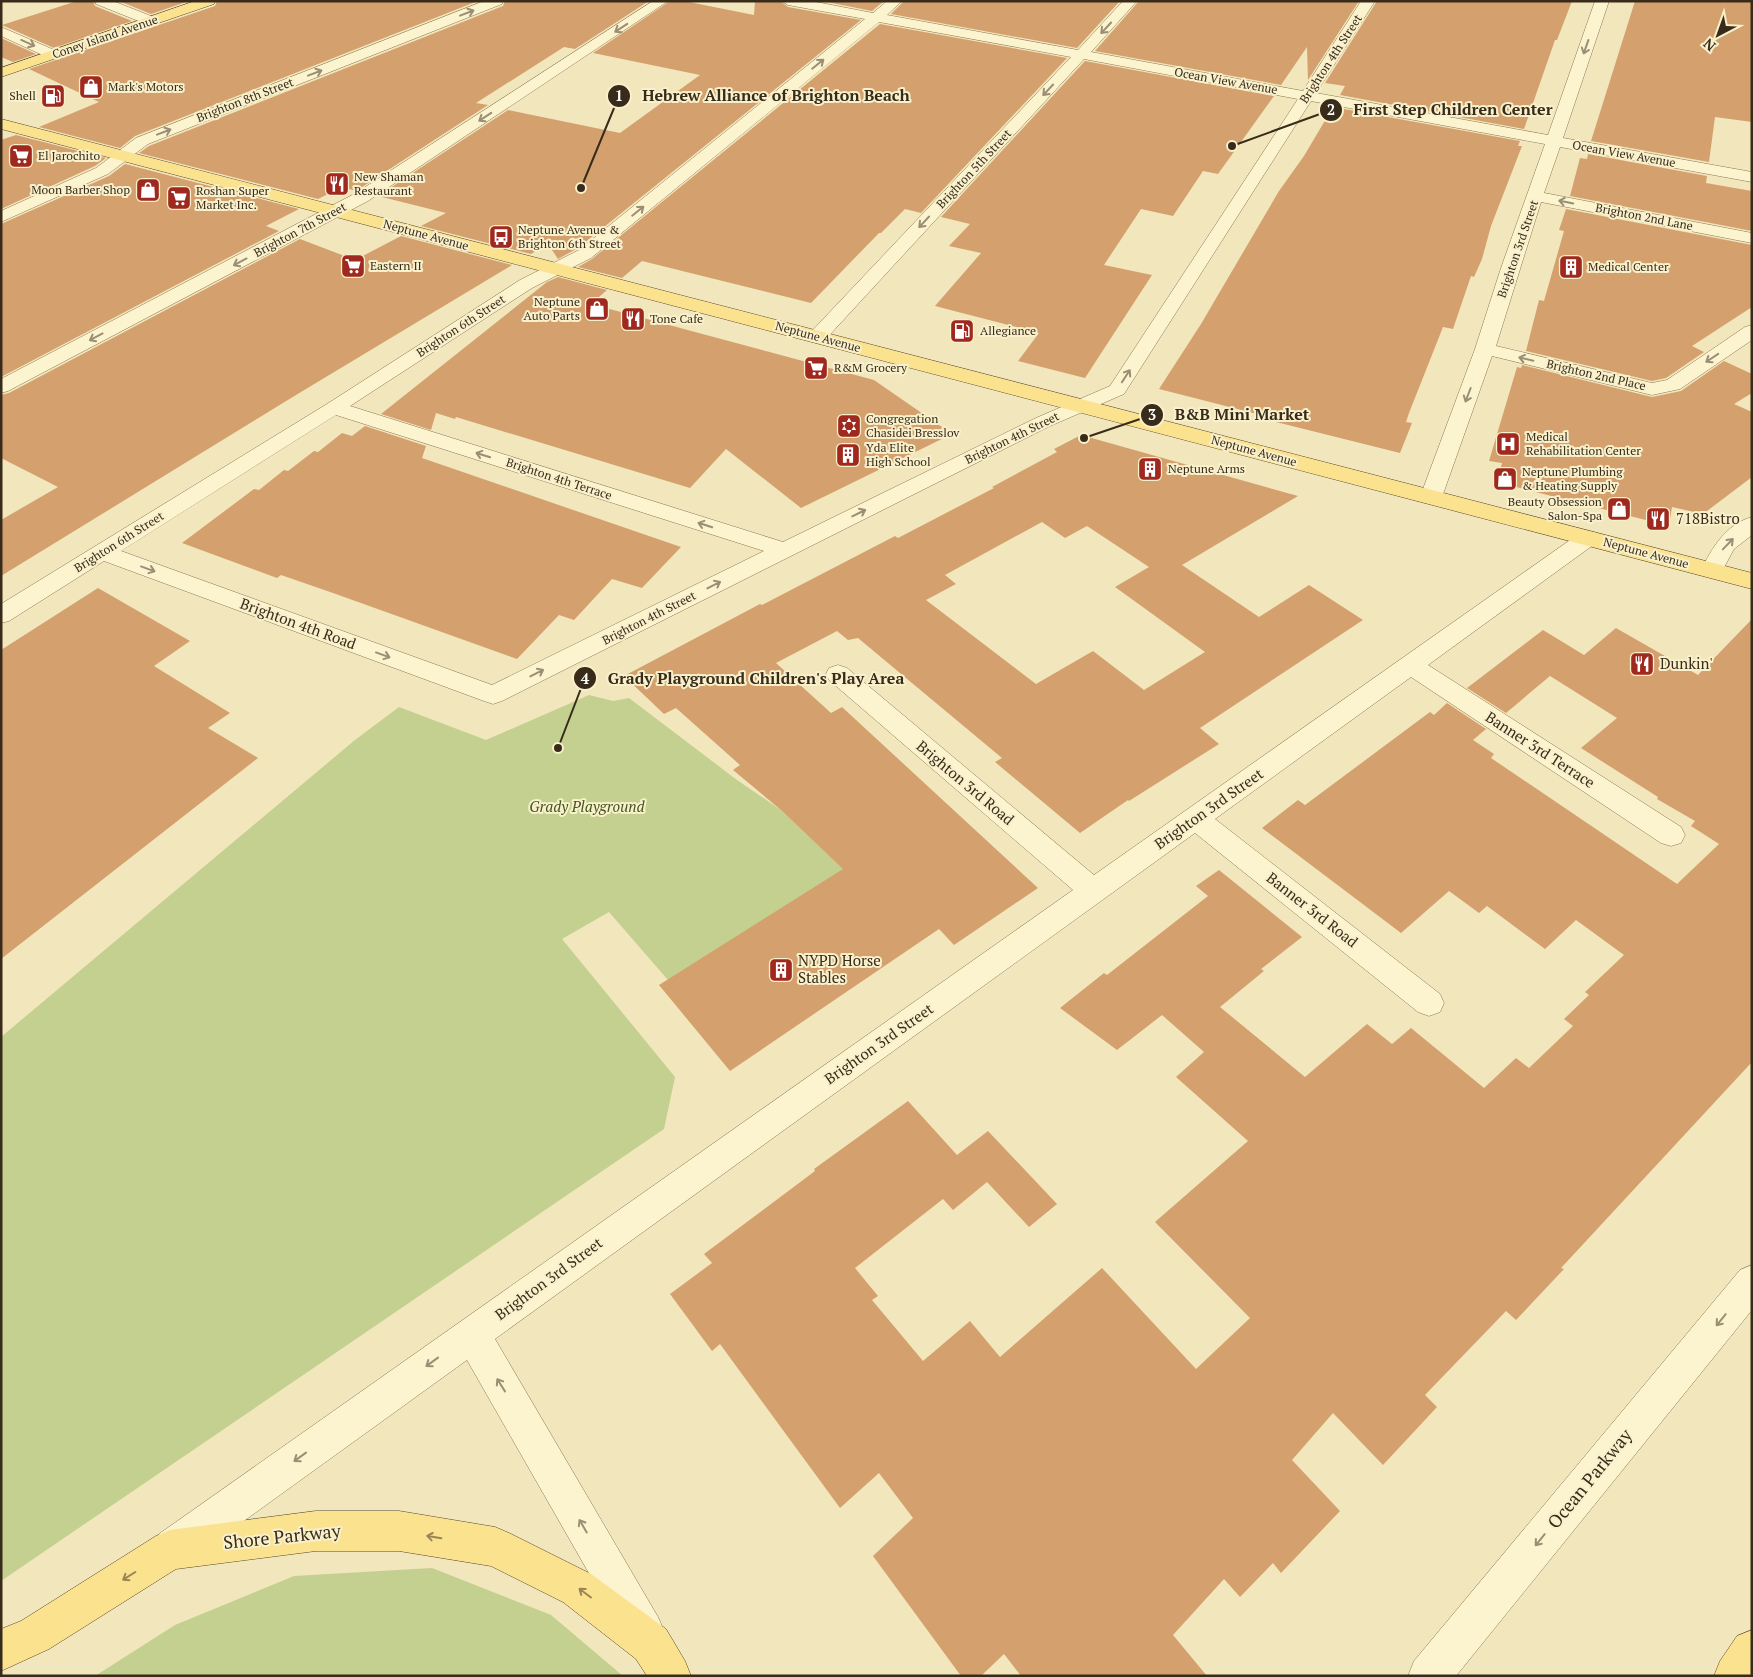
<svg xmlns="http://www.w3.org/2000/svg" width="1753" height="1677" font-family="'PT Serif',serif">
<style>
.green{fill:#c3d08f}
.building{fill:#d4a16e;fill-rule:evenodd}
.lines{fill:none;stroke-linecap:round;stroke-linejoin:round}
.minor-casing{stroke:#8b7654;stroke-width:1}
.major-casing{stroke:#574329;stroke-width:1}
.minor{fill:#fcf3cf;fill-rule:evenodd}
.major{fill:#fae28f;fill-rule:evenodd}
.oneway{stroke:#9a8f74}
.oneway2{stroke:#998654}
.labels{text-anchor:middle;stroke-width:4;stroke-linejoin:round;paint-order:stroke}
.far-street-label{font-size:12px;fill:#382b1a;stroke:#f9f0cc}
.far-poi-label{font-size:12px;fill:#382b1a;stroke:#f9f0cc;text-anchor:start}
.poi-label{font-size:15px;fill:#382b1a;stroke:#f9f0cc;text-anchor:start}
.street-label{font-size:15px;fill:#382b1a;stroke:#f9f0cc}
.park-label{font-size:15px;font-style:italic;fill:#44571f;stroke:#f9f0cc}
.near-street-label{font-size:18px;fill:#382b1a;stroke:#f9f0cc}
.leader{fill:none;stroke:#382b1a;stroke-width:2}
.callout-dot{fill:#382b1a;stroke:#f9f0cc;stroke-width:2}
.mark-label{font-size:15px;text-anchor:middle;font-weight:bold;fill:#fff}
.callout-label{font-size:16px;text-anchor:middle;font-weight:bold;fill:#382b1a;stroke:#f9f0cc;stroke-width:4;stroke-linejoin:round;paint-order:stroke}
</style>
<rect width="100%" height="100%" fill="#f2e6bc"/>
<g class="green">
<polygon points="589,695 613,701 629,698 737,780 781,810 848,873 668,980 609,912 562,939 675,1077 664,1129 1,1581 1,1037 355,740 399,707 486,740"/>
<polygon points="432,1568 551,1615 623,1676 95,1676 175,1625 294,1576"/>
</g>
<g class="building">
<polygon points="77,1 93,1 95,6 132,21 54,48 2,25"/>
<polygon points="119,1 189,1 151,14"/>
<polygon points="217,1 478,1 135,136 120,148 39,127 99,102 29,69 215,6"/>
<polygon points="505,1 649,1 575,49 564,47 476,103 488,105 356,191 342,187 318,199 139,153 149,146 503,6"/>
<polygon points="670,1 684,1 754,15 755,1 780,1 788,7 861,20 578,248 558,259 548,244 531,254 421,226 446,213 378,196 508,110 620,133 700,75 593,53"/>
<polygon points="822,1 884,1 872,11"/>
<polygon points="904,1 1120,1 1077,48 891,14"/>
<polygon points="1139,1 1359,1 1308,80 1307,47 1281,85 1095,51"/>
<polygon points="1377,1 1572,1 1557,40 1555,40 1524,129 1340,95 1345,86 1325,83"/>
<polygon points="1635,1 1752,1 1752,122 1715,117 1709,162 1591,141"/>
<polygon points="880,24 1067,58 921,213 905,209 881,233 879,233 811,303 642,261 622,278 578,267 592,259"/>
<polygon points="1,38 36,54 13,62 1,57"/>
<polygon points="1085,61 1274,96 1218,174 1203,171 1173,216 1141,209 1104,265 1152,275 1085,378 1018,361 1039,333 935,306 981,253 949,246 970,224 941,217"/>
<polygon points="1333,107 1520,141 1518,146 1522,146 1491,226 1482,259 1474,277 1471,276 1453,329 1443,327 1409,413 1406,422 1412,423 1400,453 1256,417 1257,414 1159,389 1201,324 1279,191 1304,156"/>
<polygon points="16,135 106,158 95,166 1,209 1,140"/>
<polygon points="1588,154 1707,176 1706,183 1752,191 1752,231 1570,196 1580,158 1587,159"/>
<polygon points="125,164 299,209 266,226 279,231 1,377 1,224 109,176"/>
<polygon points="1566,209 1752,245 1752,307 1692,346 1704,352 1666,378 1652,381 1526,351 1539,300 1544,301 1564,231 1559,230"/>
<polygon points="401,236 512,265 296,395 1,576 1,520 58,487 1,458 1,395 9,393 300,239 355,260"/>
<polygon points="558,277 607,290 591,304 874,380 952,434 801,508 726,449 690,488 456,417 455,419 436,413 431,430 381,414 547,282"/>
<polygon points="1724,361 1752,374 1752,393 1734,404 1752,412 1752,477 1703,514 1672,507 1669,526 1497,482 1502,463 1489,461 1517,367 1521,368 1522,365 1652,397 1681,391"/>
<polygon points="365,426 426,446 422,458 681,547 642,588 612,579 574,620 559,615 517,659 333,593 281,575 277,578 182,543 254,489 259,490 284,470 288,471 314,451 318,452 342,433 352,436"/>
<path d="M1081 435 1298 496 1182 565 1259 617 1309 585 1363 620 1200 728 1219 744 1129 801 1128 800 1080 833 995 762 1002 758 858 638 848 640 837 631 776 663 831 713 842 707 1038 888 954 945 939 929 730 1071 659 985 843 869 781 810 733 770 740 765 676 708 664 714 624 676 760 604 762 605 895 536 898 538 994 488 992 487 1057 452 1054 449ZM1042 522 1065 538 1087 526 1149 567 1115 587 1205 652 1144 690 1093 651 1036 684 926 600 956 584 945 575Z"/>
<polygon points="98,588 190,641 154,666 230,713 208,728 258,758 1,959 1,650"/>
<polygon points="1752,619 1752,1062 1561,1268 1564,1269 1516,1320 1506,1311 1425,1395 1437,1407 1383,1465 1333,1413 1292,1460 1340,1511 1281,1573 1273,1563 1240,1597 1224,1579 1173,1635 1207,1676 1021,1676 1004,1654 981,1676 961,1676 873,1556 913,1518 879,1473 840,1508 720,1344 712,1351 670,1294 712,1263 704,1254 815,1171 814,1169 908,1101 957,1155 988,1131 1057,1204 1029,1227 987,1182 953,1210 943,1199 855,1268 878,1296 872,1300 923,1361 970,1321 1000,1357 1102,1268 1196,1369 1250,1318 1155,1222 1248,1141 1176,1077 1204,1052 1162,1015 1117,1050 1060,1008 1104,973 1107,975 1208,896 1196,886 1219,870 1302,937 1261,969 1264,971 1220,1007 1305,1077 1367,1024 1392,1044 1411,1028 1484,1088 1516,1058 1529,1068 1573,1026 1564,1019 1589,995 1585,992 1624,955 1576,920 1545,949 1487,906 1479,913 1449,891 1401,933 1262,828 1298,800 1305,805 1430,712 1434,715 1447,703 1486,729 1473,740 1494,754 1491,758 1677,884 1719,844 1691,826 1695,821 1657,799 1658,797 1581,748 1617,718 1550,676 1506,713 1467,688 1543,630 1584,655 1616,628 1698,675"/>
</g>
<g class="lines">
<defs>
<g id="minor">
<polygon points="95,1 113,1 156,18 158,21 151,25 146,24 96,4"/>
<polygon points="484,1 503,1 502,4 148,144 108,174 1,222 1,211 96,168 136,138"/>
<polygon points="653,1 668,1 368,201 8,391 1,393 1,379 356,193"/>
<path d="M782 1H811L873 13 887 1H902L887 15 1078 50 1123 1H1137L1091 52 1303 91 1361 1H1375L1316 93 1548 135 1595 1H1609L1563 138 1752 172V182L1560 147 1544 193 1752 233V243L1541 202 1496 346 1652 383 1667 380 1745 327 1752 325V340L1680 389 1652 395 1492 356 1442 497 1439 502 1431 504 1423 502 1420 497 1475 349 1501 268 1545 144 1311 101 1124 394 1050 426 502 701 493 704 484 701 104 561 9 621 1 623V604L327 404 520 280 579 250 865 19 788 5ZM879 22 1071 57 810 333 807 337 810 341 817 343 824 341 1084 59 1298 99 1110 386 1036 418 783 542 350 406 532 288 591 258ZM336 415 764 551 492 685 121 551Z"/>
<polygon points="1,27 59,52 61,55 59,58 49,58 1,36"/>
<path d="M1752 517V535L1734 549 1720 575 1712 577 1704 575 1701 570C1712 548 1726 524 1752 517Z"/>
<polygon points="1588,531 1596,533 1599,538 1596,543 1428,665 1681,827 1685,835 1681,843 1671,846 1661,843 1411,677 1215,819 1440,994 1444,1003 1440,1012 1429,1016 1418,1012 1195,833 495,1339 658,1617 664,1631 658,1645 644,1651 630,1645 467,1360 187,1562 173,1568 159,1562 153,1548 159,1534 1073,890 829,680 826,674 829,668 838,665 847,668 1094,875 1580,533"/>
<polygon points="1752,1265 1752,1310 1456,1676 1408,1676 1414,1661 1740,1270"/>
</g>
<g id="major">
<polygon points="195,1 215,1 214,4 1,77 1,68"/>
<polygon points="1,119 1752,573 1752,589 1,129"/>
<polygon points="316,1511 399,1511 495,1527 509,1533 591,1574 666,1629 685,1661 691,1676 647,1676 636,1659 563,1602 491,1566 399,1551 316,1551 176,1569 49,1649 1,1671 1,1629 21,1621 156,1536 170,1530"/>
<polygon points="1752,1630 1752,1676 1714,1676 1720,1661 1737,1636"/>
</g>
</defs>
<use href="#minor" class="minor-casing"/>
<use href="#major" class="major-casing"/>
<use href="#minor" class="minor"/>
<use href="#major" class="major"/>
</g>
<defs><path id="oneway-shaft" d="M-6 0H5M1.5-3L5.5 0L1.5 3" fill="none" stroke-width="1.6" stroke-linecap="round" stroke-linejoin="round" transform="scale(1.25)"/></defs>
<g class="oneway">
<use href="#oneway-shaft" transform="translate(467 13) rotate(-21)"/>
<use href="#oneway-shaft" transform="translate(621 28) rotate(147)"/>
<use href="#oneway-shaft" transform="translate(1106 28) rotate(133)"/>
<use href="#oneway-shaft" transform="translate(28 43) rotate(24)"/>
<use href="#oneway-shaft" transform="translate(1586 47) rotate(109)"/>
<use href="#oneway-shaft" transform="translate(818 64) rotate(-39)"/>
<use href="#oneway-shaft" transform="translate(315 73) rotate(-21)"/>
<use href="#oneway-shaft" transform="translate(1048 90) rotate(133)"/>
<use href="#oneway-shaft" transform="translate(485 117) rotate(147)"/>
<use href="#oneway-shaft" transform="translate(164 132) rotate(-21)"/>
<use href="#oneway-shaft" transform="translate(1566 202) rotate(-169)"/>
<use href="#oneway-shaft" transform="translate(638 211) rotate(-39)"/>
<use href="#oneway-shaft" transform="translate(924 222) rotate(133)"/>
<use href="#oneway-shaft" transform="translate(240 262) rotate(152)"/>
<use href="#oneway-shaft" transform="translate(96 337) rotate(152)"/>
<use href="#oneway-shaft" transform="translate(1712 358) rotate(146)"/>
<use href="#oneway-shaft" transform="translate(1526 359) rotate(-167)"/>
<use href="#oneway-shaft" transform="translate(1126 376) rotate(-57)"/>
<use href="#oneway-shaft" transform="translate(1468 395) rotate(111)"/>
<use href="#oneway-shaft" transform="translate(483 455) rotate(-163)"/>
<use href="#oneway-shaft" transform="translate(859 513) rotate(-26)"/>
<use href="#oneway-shaft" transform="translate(705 525) rotate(-162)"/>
<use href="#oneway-shaft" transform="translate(1728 544) rotate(-46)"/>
<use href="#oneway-shaft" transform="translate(148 569) rotate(20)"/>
<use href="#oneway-shaft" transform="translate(714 585) rotate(-27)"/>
<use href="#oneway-shaft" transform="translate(383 655) rotate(20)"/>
<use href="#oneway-shaft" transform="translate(537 673) rotate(-27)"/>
<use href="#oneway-shaft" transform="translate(1721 1320) rotate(129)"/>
<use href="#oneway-shaft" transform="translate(432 1362) rotate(144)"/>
<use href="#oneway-shaft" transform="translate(501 1385) rotate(-122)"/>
<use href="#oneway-shaft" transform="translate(300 1457) rotate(144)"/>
<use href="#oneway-shaft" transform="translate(583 1526) rotate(-120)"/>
<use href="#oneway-shaft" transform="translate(1540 1540) rotate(129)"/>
</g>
<g class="oneway2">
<use href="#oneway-shaft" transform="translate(434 1537) rotate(-171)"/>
<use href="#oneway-shaft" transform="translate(129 1576) rotate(148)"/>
<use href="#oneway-shaft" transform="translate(585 1593) rotate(-143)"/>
</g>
<defs>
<symbol id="shop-square" viewBox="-11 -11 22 22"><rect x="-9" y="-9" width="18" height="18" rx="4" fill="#9f291e" stroke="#f9f0cc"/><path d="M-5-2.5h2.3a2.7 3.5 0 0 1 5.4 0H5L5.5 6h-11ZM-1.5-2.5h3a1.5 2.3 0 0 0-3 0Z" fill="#fff"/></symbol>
<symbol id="fuel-square" viewBox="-11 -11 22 22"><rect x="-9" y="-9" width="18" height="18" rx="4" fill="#9f291e" stroke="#f9f0cc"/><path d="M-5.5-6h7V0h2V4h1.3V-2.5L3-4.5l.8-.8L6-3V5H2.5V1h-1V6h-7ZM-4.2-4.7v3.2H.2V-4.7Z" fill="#fff"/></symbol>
<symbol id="supermarket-square" viewBox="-11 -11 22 22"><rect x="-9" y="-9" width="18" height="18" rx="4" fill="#9f291e" stroke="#f9f0cc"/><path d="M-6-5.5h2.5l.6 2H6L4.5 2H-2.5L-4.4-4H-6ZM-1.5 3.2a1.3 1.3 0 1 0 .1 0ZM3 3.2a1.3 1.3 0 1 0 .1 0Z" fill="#fff"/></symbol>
<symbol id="restaurant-square" viewBox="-11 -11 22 22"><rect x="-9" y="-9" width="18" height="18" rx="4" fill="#9f291e" stroke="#f9f0cc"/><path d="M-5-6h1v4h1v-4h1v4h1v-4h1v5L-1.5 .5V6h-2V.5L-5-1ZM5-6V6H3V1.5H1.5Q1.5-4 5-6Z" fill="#fff"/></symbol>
<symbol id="bus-square" viewBox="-11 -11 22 22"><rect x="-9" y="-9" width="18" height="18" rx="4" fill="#9f291e" stroke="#f9f0cc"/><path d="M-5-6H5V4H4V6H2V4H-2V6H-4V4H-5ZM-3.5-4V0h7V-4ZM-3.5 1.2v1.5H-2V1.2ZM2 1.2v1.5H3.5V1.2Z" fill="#fff"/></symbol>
<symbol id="building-square" viewBox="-11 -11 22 22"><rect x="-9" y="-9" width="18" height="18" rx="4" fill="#9f291e" stroke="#f9f0cc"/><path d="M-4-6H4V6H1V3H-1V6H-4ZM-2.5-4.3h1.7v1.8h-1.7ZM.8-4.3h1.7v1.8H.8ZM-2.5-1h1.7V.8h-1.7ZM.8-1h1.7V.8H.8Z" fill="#fff"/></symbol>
<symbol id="synagogue-square" viewBox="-11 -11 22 22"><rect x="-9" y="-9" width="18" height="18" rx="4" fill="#9f291e" stroke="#f9f0cc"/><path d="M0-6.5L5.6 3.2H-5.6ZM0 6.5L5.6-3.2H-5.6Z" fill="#fff"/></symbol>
<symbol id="hospital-square" viewBox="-11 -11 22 22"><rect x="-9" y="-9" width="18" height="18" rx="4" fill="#9f291e" stroke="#f9f0cc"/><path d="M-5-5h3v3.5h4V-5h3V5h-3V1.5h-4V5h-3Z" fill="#fff"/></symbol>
</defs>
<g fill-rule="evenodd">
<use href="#shop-square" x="77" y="73" width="28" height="28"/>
<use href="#fuel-square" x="39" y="82" width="28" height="28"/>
<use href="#supermarket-square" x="7" y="142" width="28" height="28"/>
<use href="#restaurant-square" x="323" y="170" width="28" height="28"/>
<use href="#shop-square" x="134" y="176" width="28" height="28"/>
<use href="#supermarket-square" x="165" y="184" width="28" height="28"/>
<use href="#bus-square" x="487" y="223" width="28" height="28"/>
<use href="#supermarket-square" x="339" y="252" width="28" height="28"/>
<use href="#building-square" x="1557" y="253" width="28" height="28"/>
<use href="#shop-square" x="583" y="295" width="28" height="28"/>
<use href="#restaurant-square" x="619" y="305" width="28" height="28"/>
<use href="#fuel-square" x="948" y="317" width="28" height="28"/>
<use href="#supermarket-square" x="802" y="354" width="28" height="28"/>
<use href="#synagogue-square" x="835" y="412" width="28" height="28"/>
<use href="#hospital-square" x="1494" y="430" width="28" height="28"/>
<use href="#building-square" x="834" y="441" width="28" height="28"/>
<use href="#building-square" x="1136" y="455" width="28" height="28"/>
<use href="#shop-square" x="1491" y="465" width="28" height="28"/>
<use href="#shop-square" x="1605" y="495" width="28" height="28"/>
<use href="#restaurant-square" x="1644" y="505" width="28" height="28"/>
<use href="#restaurant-square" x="1628" y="650" width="28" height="28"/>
<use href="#building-square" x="767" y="956" width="28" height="28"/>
</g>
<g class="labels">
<g class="far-street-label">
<text transform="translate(105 37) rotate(-19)" y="4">Coney Island Avenue</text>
<text transform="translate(1331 59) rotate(-57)" y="4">Brighton 4th Street</text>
<text transform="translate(1226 81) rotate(10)" y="4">Ocean View Avenue</text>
<text transform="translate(245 100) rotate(-21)" y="4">Brighton 8th Street</text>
<text transform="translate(1624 154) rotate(10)" y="4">Ocean View Avenue</text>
<text transform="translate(974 169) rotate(-47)" y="4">Brighton 5th Street</text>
<text transform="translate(1644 217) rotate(11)" y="4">Brighton 2nd Lane</text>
<text transform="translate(300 230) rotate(-28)" y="4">Brighton 7th Street</text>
<text transform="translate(426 235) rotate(15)" y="4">Neptune Avenue</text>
<text transform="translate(1518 249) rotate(-71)" y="4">Brighton 3rd Street</text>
<text transform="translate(461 326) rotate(-33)" y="4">Brighton 6th Street</text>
<text transform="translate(818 337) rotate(15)" y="4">Neptune Avenue</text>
<text transform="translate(1596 375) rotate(13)" y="4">Brighton 2nd Place</text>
<text transform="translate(1012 438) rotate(-26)" y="4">Brighton 4th Street</text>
<text transform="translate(1254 451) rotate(15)" y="4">Neptune Avenue</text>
<text transform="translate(559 479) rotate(18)" y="4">Brighton 4th Terrace</text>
<text transform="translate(119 542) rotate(-32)" y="4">Brighton 6th Street</text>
<text transform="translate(1646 553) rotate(15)" y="4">Neptune Avenue</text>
<text transform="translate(649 618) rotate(-27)" y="4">Brighton 4th Street</text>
</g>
<g class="far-poi-label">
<text x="108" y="91">Mark's Motors</text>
<text x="36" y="100" text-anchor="end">Shell</text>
<text x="38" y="160">El Jarochito</text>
<text x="354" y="181">New Shaman<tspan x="354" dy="14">Restaurant</tspan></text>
<text x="130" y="194" text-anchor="end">Moon Barber Shop</text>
<text x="196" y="195">Roshan Super<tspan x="196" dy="14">Market Inc.</tspan></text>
<text x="518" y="234">Neptune Avenue &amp;<tspan x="518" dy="14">Brighton 6th Street</tspan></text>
<text x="370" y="270">Eastern II</text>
<text x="1588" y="271">Medical Center</text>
<text x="580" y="306" text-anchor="end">Neptune<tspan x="580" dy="14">Auto Parts</tspan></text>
<text x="650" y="323">Tone Cafe</text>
<text x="980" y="335">Allegiance</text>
<text x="834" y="372">R&amp;M Grocery</text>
<text x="866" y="423">Congregation<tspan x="866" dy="14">Chasidei Bresslov</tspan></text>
<text x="1526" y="441">Medical<tspan x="1526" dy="14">Rehabilitation Center</tspan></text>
<text x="866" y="452">Yda Elite<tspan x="866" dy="14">High School</tspan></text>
<text x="1168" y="473">Neptune Arms</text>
<text x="1522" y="476">Neptune Plumbing<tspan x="1522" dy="14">&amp; Heating Supply</tspan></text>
<text x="1602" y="506" text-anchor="end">Beauty Obsession<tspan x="1602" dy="14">Salon-Spa</tspan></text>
</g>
<g class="poi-label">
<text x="1676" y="524">718Bistro</text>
<text x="1660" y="669">Dunkin'</text>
<text x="798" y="966">NYPD Horse<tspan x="798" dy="17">Stables</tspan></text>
</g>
<g class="street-label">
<text transform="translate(298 624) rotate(20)" y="5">Brighton 4th Road</text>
<text transform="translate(1540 750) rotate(33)" y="5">Banner 3rd Terrace</text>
<text transform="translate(965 783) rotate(40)" y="5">Brighton 3rd Road</text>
<text transform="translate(1209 809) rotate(-35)" y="5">Brighton 3rd Street</text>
<text transform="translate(1312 910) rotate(38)" y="5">Banner 3rd Road</text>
<text transform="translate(879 1044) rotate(-35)" y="5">Brighton 3rd Street</text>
<text transform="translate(549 1279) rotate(-36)" y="5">Brighton 3rd Street</text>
</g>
<g class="park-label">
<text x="587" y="812">Grady Playground</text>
</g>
<g class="near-street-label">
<text transform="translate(1590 1479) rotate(-51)" y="6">Ocean Parkway</text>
<text transform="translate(282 1537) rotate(-6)" y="6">Shore Parkway</text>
</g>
</g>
<path class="leader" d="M581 188L619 96M1232 146L1331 110M1084 438L1152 415M558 748L585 678"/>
<g class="callout-dot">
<circle cx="581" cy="188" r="5"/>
<circle cx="1232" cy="146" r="5"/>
<circle cx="1084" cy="438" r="5"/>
<circle cx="558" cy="748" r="5"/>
<circle cx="619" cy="96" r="12"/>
<circle cx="1331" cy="110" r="12"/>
<circle cx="1152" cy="415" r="12"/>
<circle cx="585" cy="678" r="12"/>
</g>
<g class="mark-label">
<text x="619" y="101">1</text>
<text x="1331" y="115">2</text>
<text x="1152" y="420">3</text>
<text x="585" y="684">4</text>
</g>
<g class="callout-label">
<text x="776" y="101">Hebrew Alliance of Brighton Beach</text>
<text x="1453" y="115">First Step Children Center</text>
<text x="1242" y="420">B&amp;B Mini Market</text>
<text x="756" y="684">Grady Playground Children's Play Area</text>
</g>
<rect width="1753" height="1677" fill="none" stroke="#382b1a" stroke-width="5"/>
<g transform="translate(1718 35) rotate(221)" stroke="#f9f0cc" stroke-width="4" paint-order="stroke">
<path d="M0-4L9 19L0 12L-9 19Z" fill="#382b1a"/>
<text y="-8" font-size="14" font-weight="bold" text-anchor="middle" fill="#382b1a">N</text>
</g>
</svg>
